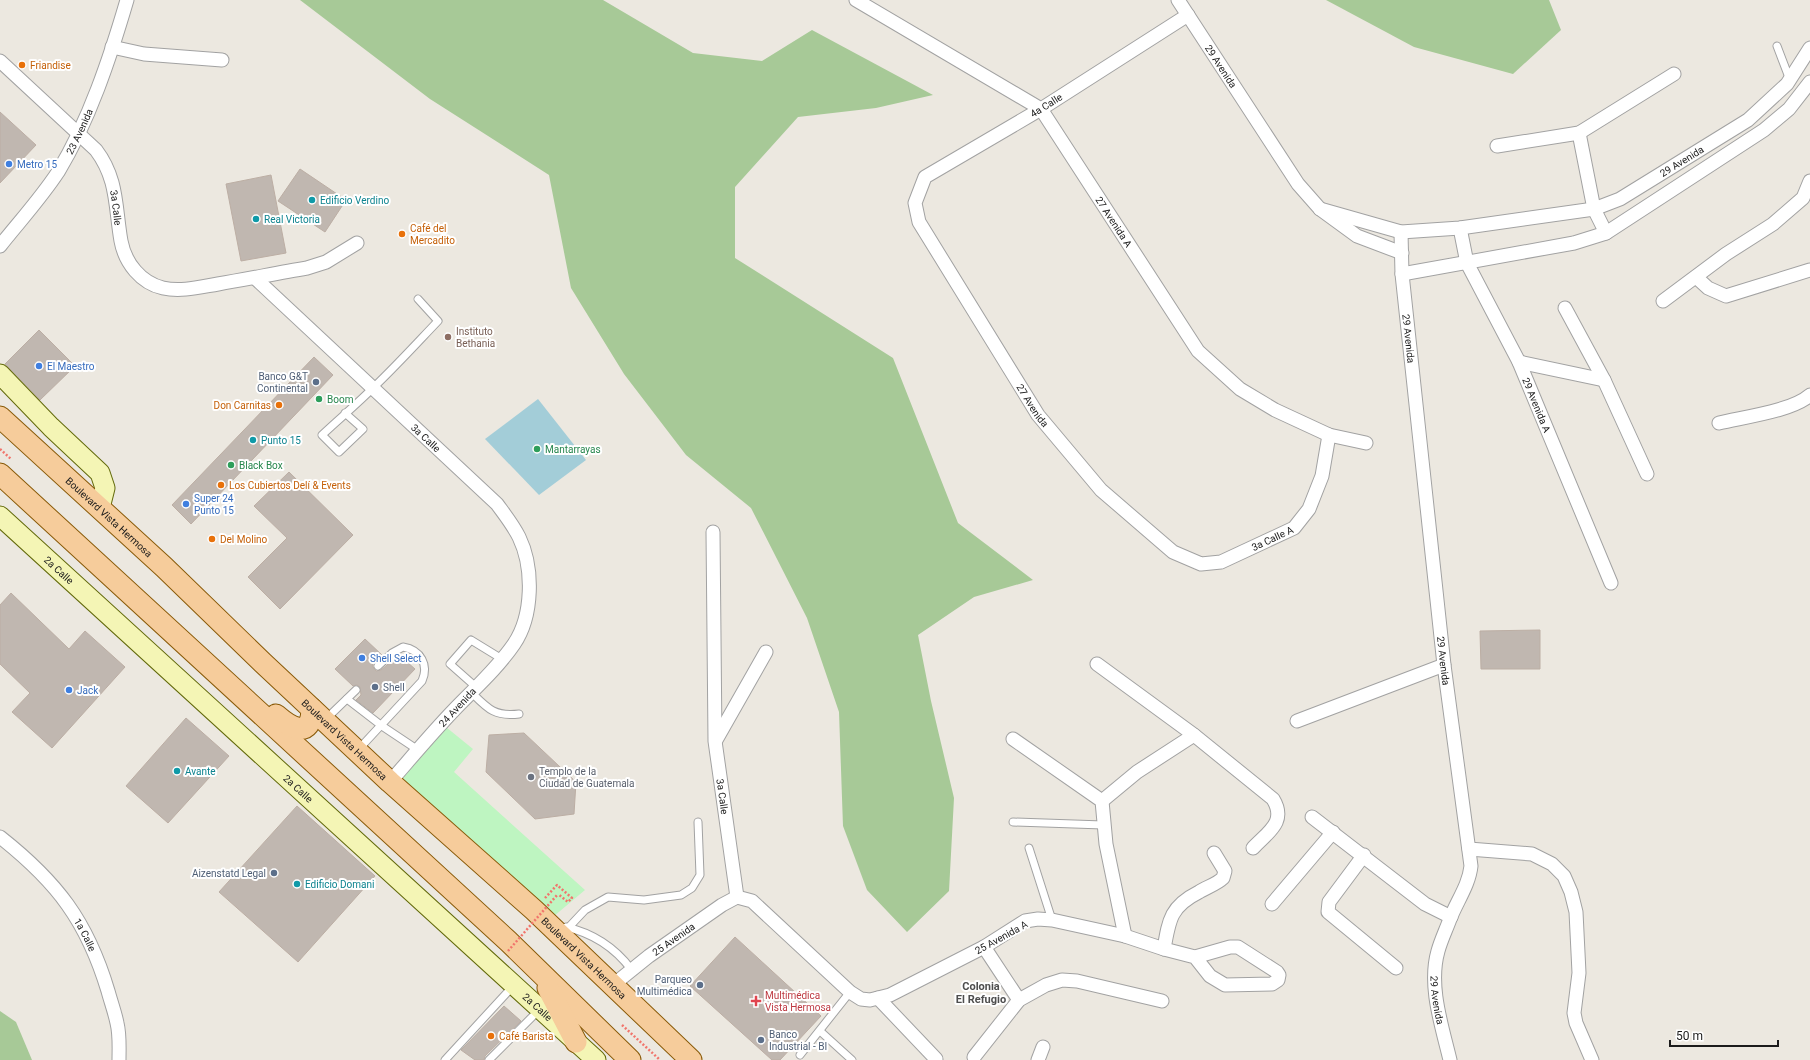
<svg xmlns="http://www.w3.org/2000/svg" width="1810" height="1060" font-family="Roboto,sans-serif">
<style>
.forest{fill:#a7c997}
.park{fill:#bef5c1}
.water{fill:#a3cdd8}
.building{fill:#c0b7b0;stroke:#bcaea4}
.lines{fill:none;stroke-linecap:round;stroke-linejoin:round}
.lane-casing{stroke:#a2a2a2;stroke-width:9}
.street-casing{stroke:#a2a2a2;stroke-width:15}
.secondary-casing{stroke:#62690a;stroke-width:21}
.primary-casing{stroke:#895a08;stroke-width:23}
.path{stroke:#f1756c;stroke-width:2.5;stroke-dasharray:2 2;stroke-linecap:butt}
.lane{stroke:#fff;stroke-width:7}
.street{stroke:#fff;stroke-width:13}
.secondary{stroke:#f4f5b5;stroke-width:19}
.primary{stroke:#f6cc9b;stroke-width:21}
.path-bridge{stroke:#f1756c;stroke-width:2.5;stroke-dasharray:2 2;stroke-linecap:butt}
.food-dot{fill:#e8710a;stroke:#fff;stroke-width:1.5}
.shop-dot{fill:#3f7fe0;stroke:#fff;stroke-width:1.5}
.culture-dot{fill:#0f9aa8;stroke:#fff;stroke-width:1.5}
.education-dot{fill:#8d6e63;stroke:#fff;stroke-width:1.5}
.service-dot{fill:#5c6f8a;stroke:#fff;stroke-width:1.5}
.leisure-dot{fill:#2e9e5b;stroke:#fff;stroke-width:1.5}
.worship-dot{fill:#6b7280;stroke:#fff;stroke-width:1.5}
.health-dot{fill:#e0444e;stroke:#fff;stroke-width:1.5}
.labels{text-anchor:middle;stroke-width:4;stroke-linejoin:round;paint-order:stroke}
.food-label{font-size:10px;fill:#c56008;stroke:#fff;text-anchor:start}
.street-label{font-size:10px;fill:#1b1b1b;stroke:#fff}
.shop-label{font-size:10px;fill:#366cbe;stroke:#fff;text-anchor:start}
.culture-label{font-size:10px;fill:#0d838f;stroke:#fff;text-anchor:start}
.education-label{font-size:10px;fill:#785e54;stroke:#fff;text-anchor:start}
.service-label{font-size:10px;fill:#4e5e75;stroke:#fff;text-anchor:end}
.leisure-label{font-size:10px;fill:#27864d;stroke:#fff;text-anchor:start}
.worship-label{font-size:10px;fill:#5b616d;stroke:#fff;text-anchor:start}
.health-label{font-size:10px;fill:#be3a42;stroke:#fff;text-anchor:start}
.neighbourhood-label{font-size:11px;font-weight:bold;fill:#4e4e4e;stroke:#fff}
</style>
<rect width="100%" height="100%" fill="#ece8e0"/>
<g class="forest">
<polygon points="300,0 603,0 693,53 762,61 812,30 933,95 876,108 798,117 735,187 735,258 893,358 958,523 1033,580 974,597 918,635 931,701 954,798 949,891 907,932 867,890 843,826 839,712 807,618 751,508 686,455 624,374 571,288 549,175 430,99"/>
<polygon points="1326,0 1549,0 1561,30 1513,74 1414,47"/>
<polygon points="0,1011 16,1022 32,1060 0,1060"/>
</g>
<polygon class="park" points="441,723 473,749 454,772 585,890 547,922 390,782"/>
<polygon class="water" points="538,399 586,460 539,495 485,439"/>
<g class="building">
<polygon points="0,112 36,145 0,183"/>
<polygon points="300,169 346,200 325,232 278,201"/>
<polygon points="271,175 286,253 241,261 226,184"/>
<polygon points="39,330 75,366 40,400 5,364"/>
<polygon points="314,357 333,375 191,524 172,505"/>
<polygon points="289,472 353,535 280,609 248,577 287,538 254,506"/>
<polygon points="11,593 69,649 85,631 125,667 52,748 12,712 30,693 0,664 0,605"/>
<polygon points="1540,630 1540,669 1481,669 1480,631"/>
<polygon points="365,639 382,655 373,664 373,667 376,671 381,670 399,655 415,669 373,713 356,700 361,695 360,687 357,685 353,686 335,669"/>
<polygon points="186,718 229,756 168,823 126,786"/>
<polygon points="524,733 576,782 574,814 535,819 486,772 489,735"/>
<polygon points="297,806 375,876 298,962 219,892"/>
<polygon points="735,937 821,1016 780,1060 772,1060 690,986"/>
<polygon points="504,1006 521,1021 485,1056 484,1060 475,1060 461,1050"/>
</g>
<g class="lines">
<defs>
<g id="lane">
<polyline points="1777,46 1790,80"/>
<path d="M345 413 363 429 339 452 322 435C339 419 357 404 374 387 396 366 417 343 438 321L418 299"/>
<polyline points="476,687 450,664 471,640 502,659"/>
<path d="M471 692C487 708 494 717 519 714"/>
<polyline points="347,699 382,726 418,750"/>
<polyline points="326,719 356,690"/>
<path d="M358 750 422 681C429 665 421 650 403 647L392 653 378 666"/>
<polyline points="1013,822 1103,825"/>
<polyline points="1029,848 1052,920"/>
<path d="M566 927C592 933 615 948 631 969"/>
<polyline points="569,927 585,910 608,897 644,900 681,895 692,888 700,875 698,822"/>
<polyline points="820,1031 852,1060"/>
<polyline points="800,1055 850,992"/>
<polyline points="445,1060 514,985"/>
<polyline points="489,1060 540,1009"/>
</g>
<g id="street">
<path id="s1" d="M856 0 1041 109 1198 351 1240 389 1275 410 1329 435 1366 443"/>
<path id="s2" d="M1178 0 1298 184 1320 209 1357 236 1402 253"/>
<path id="s3" d="M1188 15 1041 109 925 177 915 203 919 222 1038 415 1101 490 1173 552 1201 564 1221 562 1294 528 1309 509 1322 476 1329 435"/>
<polyline points="112,47 144,54 222,60"/>
<path id="s4" d="M0 61 96 150C118 179 115 207 121 241 125 263 141 283 163 288 181 292 200 287 218 284 248 279 277 273 307 268L326 262 357 243"/>
<polyline points="1579,133 1594,209 1606,233"/>
<polyline points="1497,146 1579,133 1674,74"/>
<path id="s5" d="M1320 209 1401 232 1460 228 1594 209 1620 199 1748 120 1787 84 1810 48"/>
<path id="s6" d="M1460 228 1467 263 1519 362 1611 583"/>
<path id="s7" d="M1401 232 1402 274 1444 665 1471 866C1469 885 1457 901 1450 919 1446 930 1441 940 1438 951 1428 986 1442 1026 1450 1060"/>
<path id="s8" d="M0 246C19 222 41 198 58 172 89 121 110 58 127 0"/>
<polyline points="1402,274 1574,243 1606,233 1764,130 1789,109 1810,82"/>
<polyline points="1696,277 1708,288 1726,296 1810,270"/>
<path id="s9" d="M255 278 497 504C505 515 513 525 519 537 534 568 533 616 514 644 497 669 473 690 453 711 431 734 411 758 390 782"/>
<polyline points="1663,301 1726,254 1773,224 1803,198 1810,181"/>
<polyline points="1565,308 1604,380 1647,474"/>
<polyline points="1519,362 1604,380"/>
<path d="M1719 423C1744 417 1792 411 1810 395"/>
<path id="s10" d="M713 532 715 741 737 897"/>
<path d="M1097 664 1194 735 1273 799C1287 822 1268 832 1253 848"/>
<polyline points="1297,721 1444,665"/>
<polyline points="1013,739 1102,801 1106,844 1125,936"/>
<polyline points="716,740 766,652"/>
<polyline points="1102,801 1137,772 1194,735"/>
<polyline points="1312,817 1425,904 1451,917"/>
<path id="s11" d="M0 837C57 882 87 921 108 991 111 1002 115 1013 117 1023 120 1035 119 1048 119 1060"/>
<polyline points="1469,849 1532,854 1552,864 1564,876 1571,892 1576,912 1579,973 1574,1013 1576,1023 1592,1060"/>
<polyline points="1364,855 1329,902 1328,912 1396,968"/>
<polyline points="737,897 752,901 850,992 861,999 870,1000 890,995 984,947 1025,921 1038,919 1052,920 1125,936 1164,949 1195,957 1230,947 1238,947 1277,972 1279,975 1278,980 1272,984 1225,985 1210,976 1195,957"/>
<polyline points="1272,904 1333,832"/>
<polyline points="984,947 1019,1000"/>
<path d="M1164 949C1169 919 1171 906 1199 892 1207 887 1217 884 1223 878L1225 871 1214 853"/>
<path id="s12" d="M613 985 649 956 722 905 737 897"/>
<polyline points="878,998 936,1059"/>
<polyline points="974,1057 1019,1000 1046,985 1062,980 1077,981 1162,1001"/>
<polyline points="1038,1060 1043,1047"/>
</g>
<g id="secondary">
<polyline points="0,374 51,427 100,473 105,488 100,508"/>
<path id="s13" d="M0 516 596 1060"/>
</g>
<g id="primary">
<path id="s14" d="M0 417 164 567 263 663 390 782 534 910 691 1060"/>
<polyline points="0,474 508,941 630,1060"/>
<path d="M276 715C291 728 311 740 312 709"/>
<polyline points="548,988 576,1042"/>
</g>
</defs>
<use href="#lane" class="lane-casing"/>
<use href="#street" class="street-casing"/>
<use href="#secondary" class="secondary-casing"/>
<use href="#primary" class="primary-casing"/>
<g class="path">
<polyline points="0,449 11,459"/>
<polyline points="545,898 557,885 572,898 568,902 558,894"/>
<polyline points="622,1025 660,1060"/>
</g>
<use href="#lane" class="lane"/>
<use href="#street" class="street"/>
<use href="#secondary" class="secondary"/>
<use href="#primary" class="primary"/>
<polyline class="path-bridge" points="508,951 558,894"/>
</g>
<g class="food-dot">
<circle cx="22" cy="65" r="4"/>
<circle cx="402" cy="234" r="4"/>
<circle cx="279" cy="405" r="4"/>
<circle cx="221" cy="485" r="4"/>
<circle cx="212" cy="539" r="4"/>
<circle cx="491" cy="1036" r="4"/>
</g>
<g class="shop-dot">
<circle cx="9" cy="164" r="4"/>
<circle cx="39" cy="366" r="4"/>
<circle cx="186" cy="504" r="4"/>
<circle cx="362" cy="658" r="4"/>
<circle cx="69" cy="690" r="4"/>
</g>
<g class="culture-dot">
<circle cx="312" cy="200" r="4"/>
<circle cx="256" cy="219" r="4"/>
<circle cx="253" cy="440" r="4"/>
<circle cx="177" cy="771" r="4"/>
<circle cx="297" cy="884" r="4"/>
</g>
<circle class="education-dot" cx="448" cy="337" r="4"/>
<g class="service-dot">
<circle cx="316" cy="382" r="4"/>
<circle cx="375" cy="687" r="4"/>
<circle cx="274" cy="873" r="4"/>
<circle cx="700" cy="985" r="4"/>
<circle cx="761" cy="1040" r="4"/>
</g>
<g class="leisure-dot">
<circle cx="319" cy="399" r="4"/>
<circle cx="537" cy="449" r="4"/>
<circle cx="231" cy="465" r="4"/>
</g>
<circle class="worship-dot" cx="531" cy="777" r="4"/>
<path class="health-dot" d="M754 995h4v4h4v4h-4v4h-4v-4h-4v-4h4z"/>
<g class="labels">
<g class="food-label">
<text x="30" y="69">Friandise</text>
<text x="410" y="232">Café del<tspan x="410" dy="12">Mercadito</tspan></text>
<text x="271" y="409" text-anchor="end">Don Carnitas</text>
<text x="229" y="489">Los Cubiertos Delí &amp; Events</text>
<text x="220" y="543">Del Molino</text>
<text x="499" y="1040">Café Barista</text>
</g>
<g class="street-label">
<text dy="4" stroke="none"><textPath href="#s2" startOffset="79">29 Avenida</textPath></text>
<text transform="translate(1046 105) rotate(-32)" y="4">4a Calle</text>
<text dy="4" stroke="none"><textPath href="#s8" startOffset="140">23 Avenida</textPath></text>
<text dy="4" stroke="none"><textPath href="#s5" startOffset="379">29 Avenida</textPath></text>
<text dy="4" stroke="none"><textPath href="#s4" startOffset="193">3a Calle</textPath></text>
<text dy="4" stroke="none"><textPath href="#s1" startOffset="349">27 Avenida A</textPath></text>
<text dy="4" stroke="none"><textPath href="#s7" startOffset="107">29 Avenida</textPath></text>
<text dy="4" stroke="none"><textPath href="#s6" startOffset="194">29 Avenida A</textPath></text>
<text dy="4" stroke="none"><textPath href="#s3" startOffset="572">27 Avenida</textPath></text>
<text dy="4" stroke="none"><textPath href="#s9" startOffset="234">3a Calle</textPath></text>
<text dy="4" stroke="none"><textPath href="#s14" startOffset="148">Boulevard Vista Hermosa</textPath></text>
<text dy="4" stroke="none"><textPath href="#s3" startOffset="883">3a Calle A</textPath></text>
<text dy="4" stroke="none"><textPath href="#s13" startOffset="80">2a Calle</textPath></text>
<text dy="4" stroke="none"><textPath href="#s7" startOffset="431">29 Avenida</textPath></text>
<text transform="translate(457 707) rotate(-47)" y="4">24 Avenida</text>
<text dy="4" stroke="none"><textPath href="#s14" startOffset="472">Boulevard Vista Hermosa</textPath></text>
<text dy="4" stroke="none"><textPath href="#s13" startOffset="404">2a Calle</textPath></text>
<text dy="4" stroke="none"><textPath href="#s10" startOffset="265">3a Calle</textPath></text>
<text dy="4" stroke="none"><textPath href="#s11" startOffset="131">1a Calle</textPath></text>
<text transform="translate(1001 937) rotate(-29)" y="4">25 Avenida A</text>
<text dy="4" stroke="none"><textPath href="#s12" startOffset="76">25 Avenida</textPath></text>
<text dy="4" stroke="none"><textPath href="#s14" startOffset="796">Boulevard Vista Hermosa</textPath></text>
<text dy="4" stroke="none"><textPath href="#s7" startOffset="779">29 Avenida</textPath></text>
<text dy="4" stroke="none"><textPath href="#s13" startOffset="728">2a Calle</textPath></text>
</g>
<g class="shop-label">
<text x="17" y="168">Metro 15</text>
<text x="47" y="370">El Maestro</text>
<text x="194" y="502">Super 24<tspan x="194" dy="12">Punto 15</tspan></text>
<text x="370" y="662">Shell Select</text>
<text x="77" y="694">Jack</text>
</g>
<g class="culture-label">
<text x="320" y="204">Edificio Verdino</text>
<text x="264" y="223">Real Victoria</text>
<text x="261" y="444">Punto 15</text>
<text x="185" y="775">Avante</text>
<text x="305" y="888">Edificio Domani</text>
</g>
<g class="education-label">
<text x="456" y="335">Instituto<tspan x="456" dy="12">Bethania</tspan></text>
</g>
<g class="service-label">
<text x="308" y="380">Banco G&amp;T<tspan x="308" dy="12">Continental</tspan></text>
<text x="383" y="691" text-anchor="start">Shell</text>
<text x="266" y="877">Aizenstatd Legal</text>
<text x="692" y="983">Parqueo<tspan x="692" dy="12">Multimédica</tspan></text>
<text x="769" y="1038" text-anchor="start">Banco<tspan x="769" dy="12">Industrial - BI</tspan></text>
</g>
<g class="leisure-label">
<text x="327" y="403">Boom</text>
<text x="545" y="453">Mantarrayas</text>
<text x="239" y="469">Black Box</text>
</g>
<g class="worship-label">
<text x="539" y="775">Templo de la<tspan x="539" dy="12">Ciudad de Guatemala</tspan></text>
</g>
<g class="health-label">
<text x="765" y="999">Multimédica<tspan x="765" dy="12">Vista Hermosa</tspan></text>
</g>
<g class="neighbourhood-label">
<text x="981" y="990">Colonia<tspan x="981" dy="13">El Refugio</tspan></text>
</g>
</g>
<path d="M1670 1040v6h108v-6" fill="none" stroke="#1b1b1b" stroke-width="2"/>
<text x="1676" y="1040" font-size="12" fill="#1b1b1b" stroke="#ffffff" stroke-width="3" paint-order="stroke">50 m</text>
</svg>
